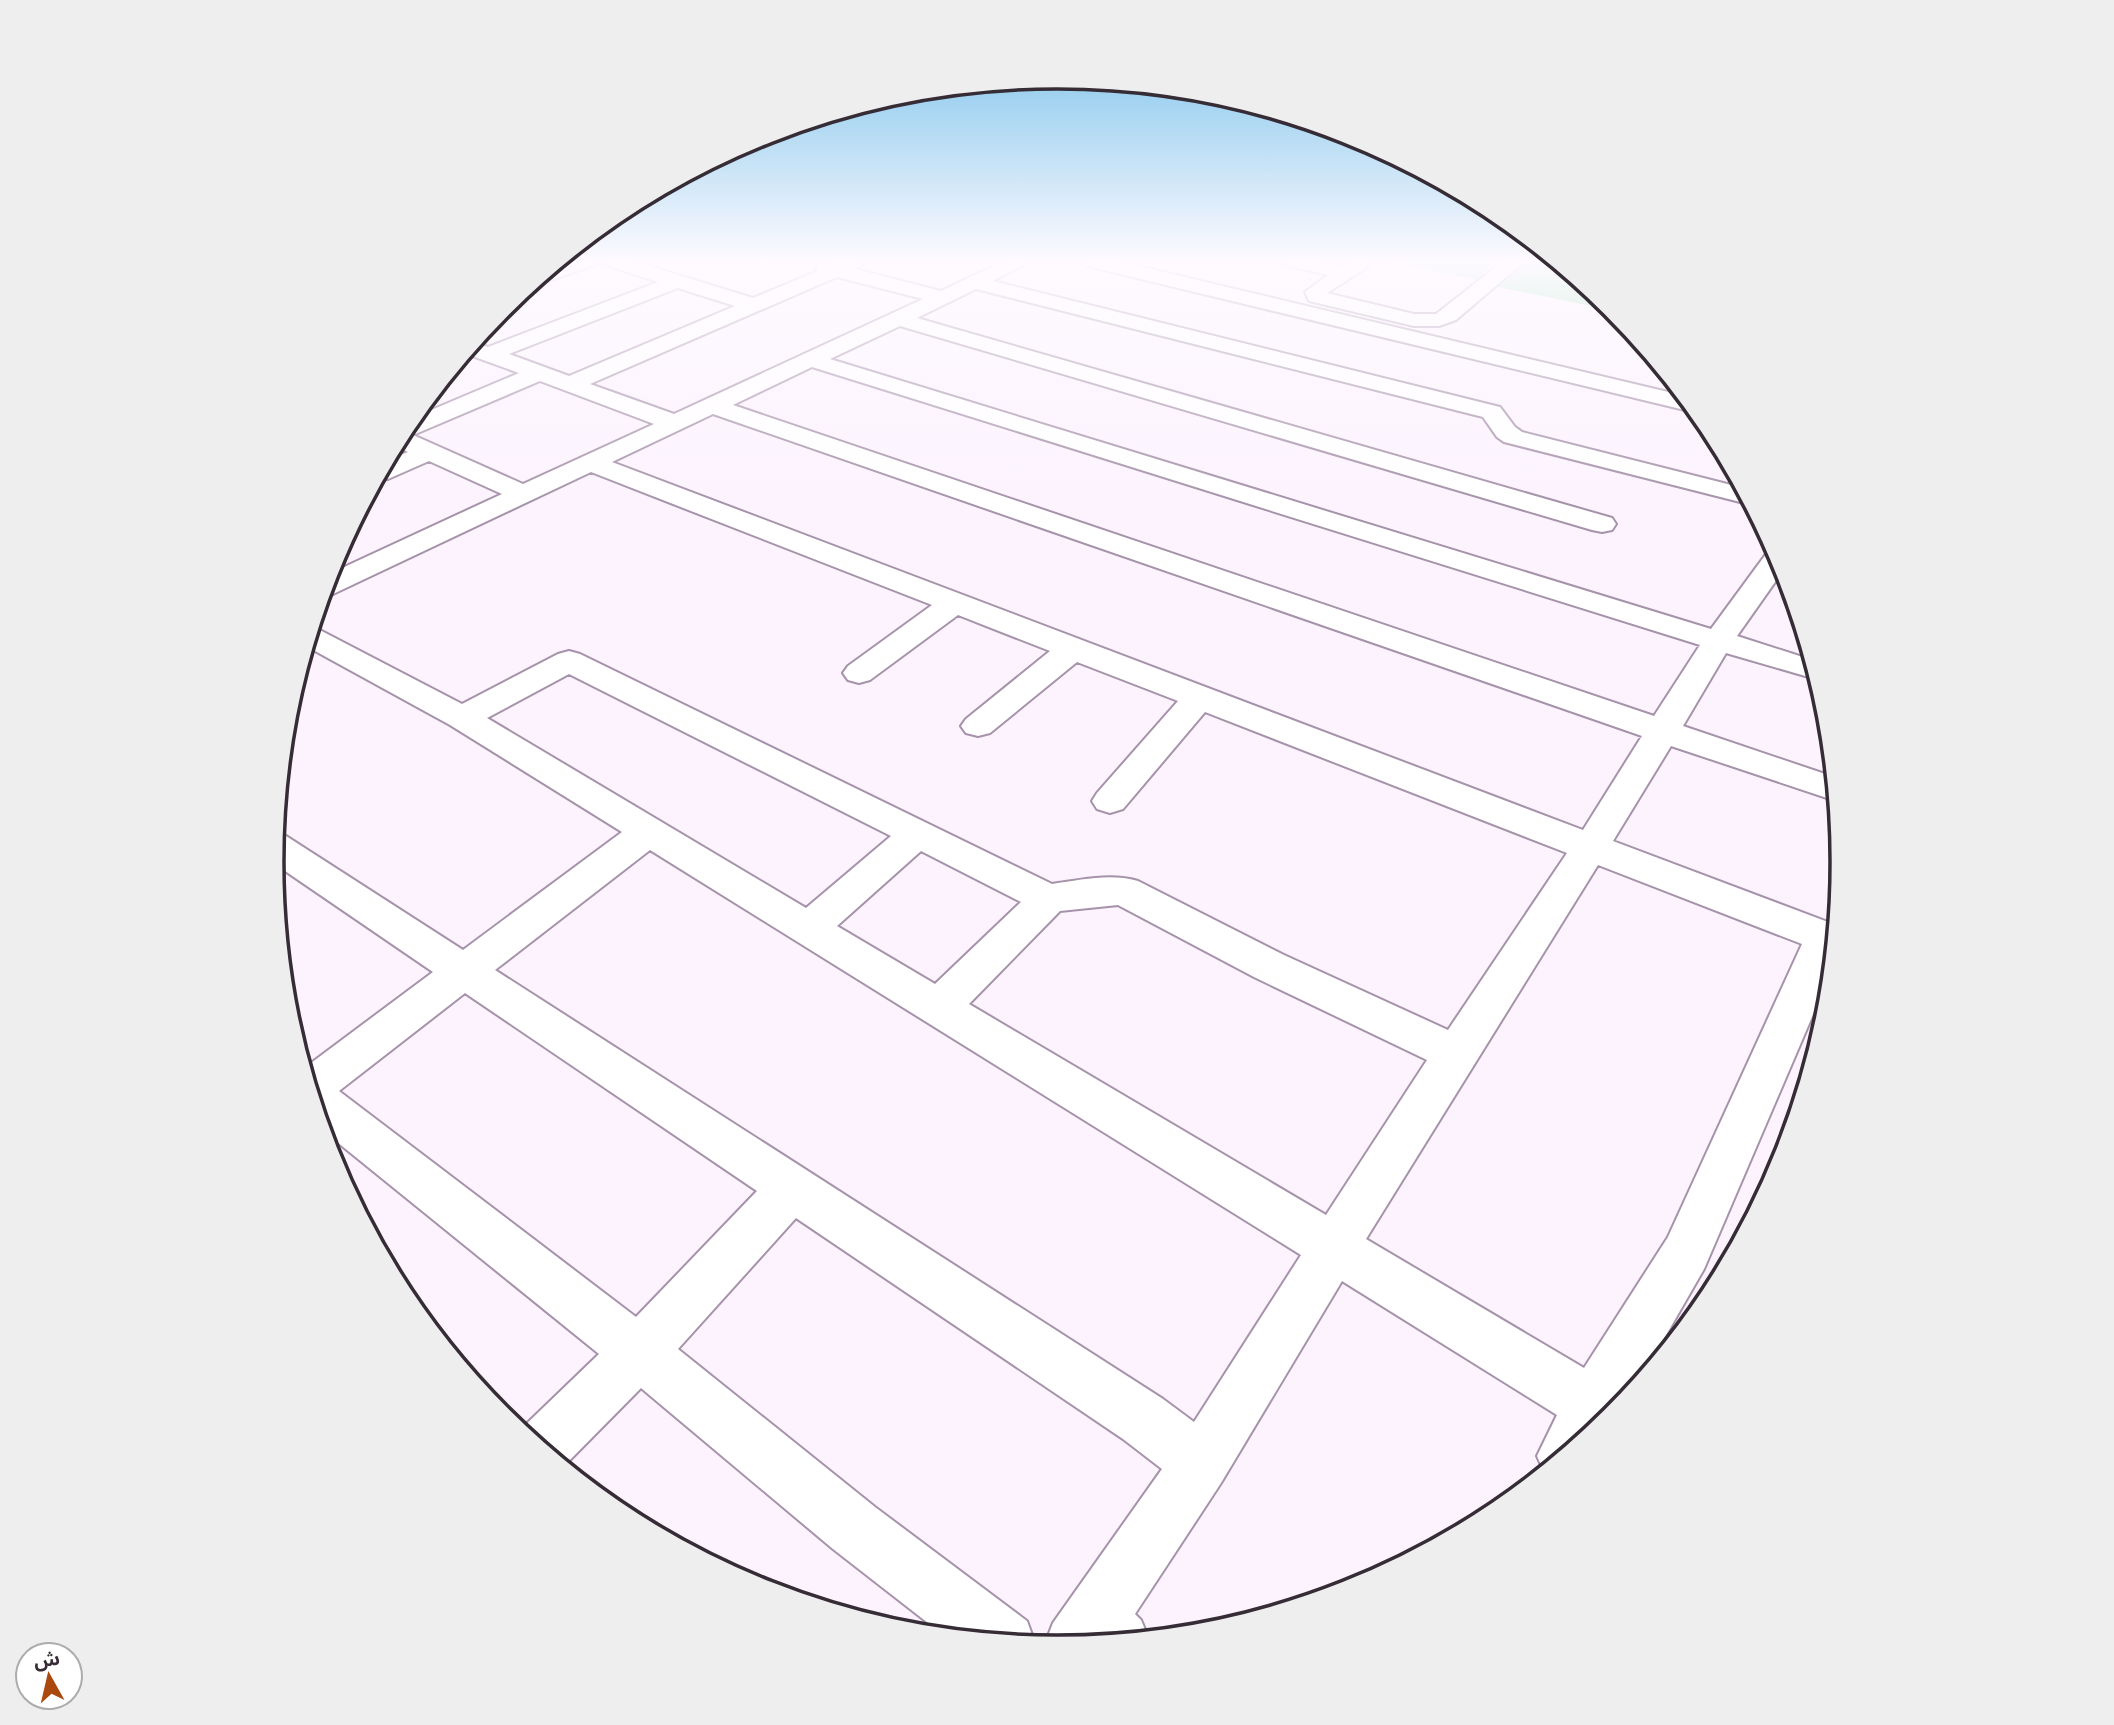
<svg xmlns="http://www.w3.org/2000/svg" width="2114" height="1725" font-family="Inter,'Noto Sans Arabic',sans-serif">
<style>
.green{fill:#99dfb5}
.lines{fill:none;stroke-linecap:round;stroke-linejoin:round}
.minor-casing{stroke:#a692aa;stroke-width:4}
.minor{fill:#fff;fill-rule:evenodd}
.rim{fill:none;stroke:#352c36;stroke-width:3.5}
</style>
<rect width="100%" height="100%" fill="#fcf3fe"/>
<g class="green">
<polygon points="1385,260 1495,260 1476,280"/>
<polygon points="1529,260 1556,260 1616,311 1498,287"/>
</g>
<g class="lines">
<defs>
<g id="minor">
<path d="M572 260H629L753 298 818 271 816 268 819 264C835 260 852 260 869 260L855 269 941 291 1006 260H1032L993 281 1500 407 1515 427 1522 432 1743 488 1752 505 1504 442 1497 437 1483 417 976 289 917 318 1612 518 1616 524 1612 530 1602 532 1592 530 900 326 830 359 1711 629 1769 550 1775 548 1785 568 1737 636 1812 660 1819 680 1726 653 1683 726 1834 777 1836 801 1671 746 1613 841 1836 925 1832 970 1704 1269 1631 1396 1612 1418 1545 1474 1537 1456 1557 1415 1342 1281 1221 1483 1135 1614 1141 1620 1149 1639 1057 1648 1044 1646 1053 1623 1162 1469 1123 1439 796 1218 678 1349 875 1507 1027 1621 1036 1646 946 1637 833 1549 641 1388 562 1468 518 1432 599 1354 321 1129 303 1069 433 972 272 862 274 833 286 836 463 950 622 832 450 725 306 646 312 626 462 704 558 654 569 651 580 654 1052 884C1081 880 1110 873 1138 881L1284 955 1448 1030 1567 853 1205 712 1123 809 1110 813 1097 809 1092 801 1097 793 1178 701 1077 662 990 733 978 736 966 733 961 726 966 719 1050 651 958 615 870 680 859 683 848 680 843 673 848 666 932 605 591 472 333 594 321 596 327 575 502 494 429 461 388 479 375 480 385 461 408 452 394 445 410 419 519 373 464 353 473 342 488 347 658 282 600 263 543 283H530L549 268ZM837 277 923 299 674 414 590 384ZM678 288 735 306 569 376 509 354ZM812 367 1700 645 1654 716 733 405ZM540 381 654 424 523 484 413 435ZM713 414 1642 736 1583 830 612 462ZM569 674 891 836 806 908 487 718ZM650 850 1301 1255 1194 1422 1163 1399 495 970ZM921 851 1021 902 935 984 837 926ZM1598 865 1802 944 1668 1237 1584 1368 1366 1239ZM1118 905 1254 977 1427 1060 1326 1215 969 1004 1060 911ZM465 993 757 1191 636 1317 339 1091Z"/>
<polygon points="1078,260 1113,260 1685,396 1698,411 1693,412 1087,266"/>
<polygon points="1279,260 1316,260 1342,266 1351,260 1366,260 1369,264 1366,268 1327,293 1414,314 1436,314 1505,260 1526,260 1456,320 1439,326 1414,326 1309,301 1305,292 1328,275 1281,264"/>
</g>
</defs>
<use href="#minor" class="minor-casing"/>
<use href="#minor" class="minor"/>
</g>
<linearGradient id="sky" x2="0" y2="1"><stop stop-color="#6bbce8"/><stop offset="0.52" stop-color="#fefaff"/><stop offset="1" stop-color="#fefaff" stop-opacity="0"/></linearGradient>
<rect width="2114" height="502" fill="url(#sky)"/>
<path d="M0 0H2114V1725H0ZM284 862a773 773 0 1 1 1546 0a773 773 0 1 1-1546 0Z" fill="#efeeef" fill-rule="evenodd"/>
<path class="rim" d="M284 862a773 773 0 1 1 1546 0a773 773 0 1 1-1546 0Z"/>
<g transform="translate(49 1676) rotate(352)"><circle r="33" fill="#ffffff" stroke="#aeabaf" stroke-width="2"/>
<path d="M0-5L12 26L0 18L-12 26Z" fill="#aa480e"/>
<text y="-10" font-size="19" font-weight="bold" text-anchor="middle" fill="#352c36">ش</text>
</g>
</svg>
